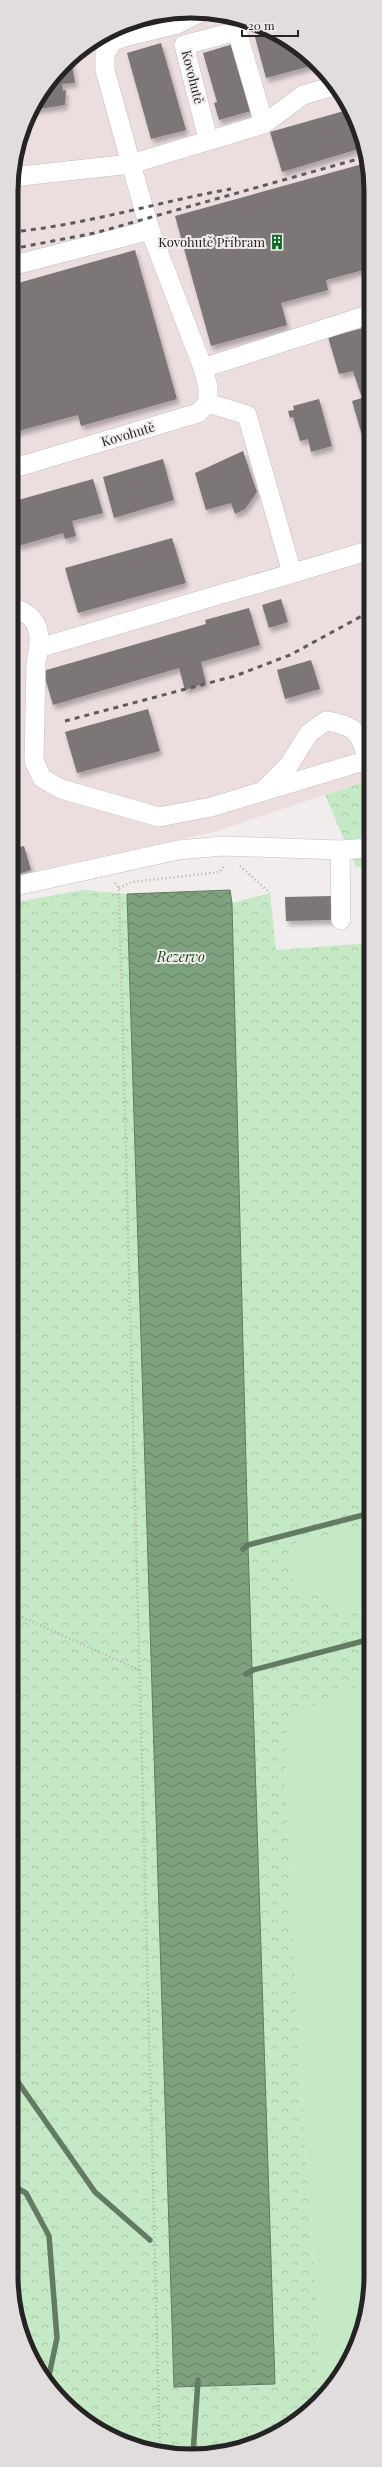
<svg xmlns="http://www.w3.org/2000/svg" width="382" height="2467" font-family="'Playfair Display',serif">
<style>
.built{fill:#ecdddf}
.green{fill:#c4e9c4}
.forest{fill:url(#forest-crowns)}
.water{fill:url(#water-waves);stroke:#637b63}
.lines{fill:none;stroke-linecap:round;stroke-linejoin:round}
.stream{stroke:#637b63;stroke-width:5.5}
.building{fill:#7b7676;filter:url(#shadow)}
.minor-casing{stroke:#c4bebf;stroke-width:20}
.path{stroke:#b2aeae;stroke-width:2.5;stroke-dasharray:1 3;stroke-linecap:butt}
.minor{stroke:#fff;stroke-width:19}
.rail{stroke:#5e5b5c;stroke-width:3;stroke-dasharray:5 5;stroke-linecap:butt}
.labels{text-anchor:middle;stroke-width:4;stroke-linejoin:round;paint-order:stroke}
.street-label{font-size:13px;fill:#252324;stroke:#f2eded}
.poi-label{font-size:13px;fill:#252324;stroke:#f2eded;text-anchor:end}
.water-label{font-size:14px;font-style:italic;fill:#154a1b;stroke:#f2eded}
.rim{fill:none;stroke:#252324;stroke-width:5}
</style>
<defs>
<pattern id="forest-crowns" width="20" height="18" patternUnits="userSpaceOnUse"><rect width="20" height="18" fill="#c4e9c4"/><path d="M2 6a3 3 0 1 1 6 0M12 15a3 3 0 1 1 6 0" fill="none" stroke="#a8c8a8"/></pattern>
<pattern id="water-waves" width="16" height="10" patternUnits="userSpaceOnUse"><rect width="16" height="10" fill="#7ea17e"/><path d="M0 5q4-4 8 0t8 0" fill="none" stroke="#678367"/></pattern>
<filter id="shadow"><feDropShadow dx="2.5" dy="4.5" stdDeviation="2" flood-color="#0004"/></filter>
</defs>
<rect width="100%" height="100%" fill="#f2eded"/>
<polygon class="built" points="203,11 270,29 318,64 353,112 371,179 371,779 214,832 11,876 11,179 30,111 72,56 133,20"/>
<g class="green">
<polygon points="371,1525 371,1611 355,1612 299,1587 292,1576 291,1557 296,1542"/>
<polygon points="371,1680 371,2288 353,2355 325,2392 320,2388 315,2378 321,2355 305,2146 285,1788 288,1715"/>
</g>
<g class="forest">
<polygon points="371,779 371,866 356,867 325,795"/>
<polygon points="83,890 127,894 175,2387 275,2384 248,1545 232,903 270,893 276,950 371,943 371,1525 296,1542 291,1557 292,1576 299,1587 355,1612 371,1611 371,1680 288,1716 285,1788 305,2146 321,2355 315,2378 320,2388 325,2392 310,2411 249,2446 179,2456 122,2442 64,2403 25,2345 11,2276 11,903"/>
</g>
<polygon class="water" points="230,890 232,903 248,1545 275,2384 174,2387 127,894"/>
<g class="lines">
<g class="stream">
<polyline points="243,1549 248,1545 371,1513"/>
<polyline points="246,1674 253,1670 371,1639"/>
<polyline points="11,2072 95,2192 150,2240"/>
<polyline points="11,2185 26,2193 49,2236 57,2338 48,2380"/>
<polyline points="193,2454 198,2380"/>
</g>
</g>
<g class="building">
<polygon points="274,32 318,64 266,78 255,37"/>
<polygon points="161,43 186,130 151,139 127,53"/>
<polygon points="233,44 251,111 219,120 214,103 217,102 203,53"/>
<polygon points="69,60 71,60 75,83 62,84 63,91 66,90 65,105 31,110"/>
<polygon points="351,109 362,148 282,172 270,132"/>
<polygon points="366,163 371,179 371,268 326,280 328,290 281,303 287,325 211,346 175,216"/>
<polygon points="135,250 177,399 81,426 78,415 11,433 11,285"/>
<polygon points="371,326 371,463 370,463 352,401 362,398 353,371 339,374 328,337"/>
<polygon points="319,399 332,446 311,452 308,439 300,441 293,417 290,418 288,411 294,410 293,406"/>
<polygon points="243,451 257,492 245,509 235,514 231,503 206,510 195,473"/>
<polygon points="163,459 174,500 114,518 103,477"/>
<polygon points="93,479 103,513 72,521 76,536 65,539 63,533 18,546 11,521 11,502"/>
<polygon points="172,538 186,583 78,613 65,568"/>
<polygon points="281,599 288,622 269,628 262,605"/>
<polygon points="249,608 260,645 201,662 206,683 185,690 179,668 53,705 43,671 206,624 205,620"/>
<polygon points="311,660 320,689 285,699 277,670"/>
<polygon points="148,709 160,751 77,773 65,732"/>
<polygon points="24,846 31,870 11,876 11,858 13,857 11,849"/>
<polygon points="332,896 332,920 286,921 285,897"/>
</g>
<g class="lines">
<defs>
<g id="minor">
<polyline points="208,139 184,45 237,31 264,124"/>
<polyline points="12,177 131,164 105,70 105,54 112,42 124,37 177,24 201,12"/>
<polyline points="11,266 150,230"/>
<polyline points="203,368 371,314"/>
<polyline points="208,403 247,415 292,573"/>
<polyline points="11,469 198,413 208,403 208,387 203,368 150,230 131,164 264,124 303,95 334,86"/>
<path d="M11 607C42 616 42 635 36 663L34 761 42 778 61 789 159 817 211 807 371 759"/>
<polyline points="39,648 371,550"/>
<path d="M264 790 289 765 309 733 326 721C355 725 360 732 368 760"/>
<polyline points="340,850 341,920"/>
<polyline points="11,887 178,850 223,846 340,850 371,848"/>
</g>
</defs>
<use href="#minor" class="minor-casing"/>
<g class="path">
<polyline points="240,866 270,893"/>
<polyline points="115,883 119,888 160,2451"/>
<polyline points="119,888 132,882 220,872 225,865"/>
<polyline points="11,1612 139,1670"/>
</g>
<use href="#minor" class="minor"/>
<g class="rail">
<path d="M11 232C86 225 157 202 231 189"/>
<polyline points="11,249 95,233 365,157"/>
<polyline points="65,721 235,676 290,655 371,611"/>
</g>
</g>
<defs>
<symbol id="building-bare" viewBox="-9 -9 18 18"><path d="M-4-6H4V6H1V3H-1V6H-4ZM-2.5-4.3h1.7v1.8h-1.7ZM.8-4.3h1.7v1.8H.8ZM-2.5-1h1.7V.8h-1.7ZM.8-1h1.7V.8H.8Z" fill="#056d1d" stroke="#f2eded" stroke-width="2.5" paint-order="stroke"/></symbol>
</defs>
<g fill-rule="evenodd">
<use href="#building-bare" x="266" y="231" width="22" height="22"/>
</g>
<g class="labels">
<g class="street-label">
<text transform="translate(193 77) rotate(76)" y="5">Kovohutě</text>
<text transform="translate(128 434) rotate(-17)" y="5">Kovohutě</text>
</g>
<g class="poi-label">
<text x="265" y="247">Kovohutě Příbram</text>
</g>
<g class="water-label">
<text x="181" y="962">Rezervo</text>
</g>
</g>
<path d="M0 0H382V2467H0ZM191 18H191A173 173 0 0 1 364 191V2276A173 173 0 0 1 191 2449H191A173 173 0 0 1 18 2276V191A173 173 0 0 1 191 18Z" fill="#e2dddd" fill-rule="evenodd"/>
<path class="rim" d="M191 18H191A173 173 0 0 1 364 191V2276A173 173 0 0 1 191 2449H191A173 173 0 0 1 18 2276V191A173 173 0 0 1 191 18Z"/>
<path d="M242 30v6h56v-6" fill="none" stroke="#252324" stroke-width="2"/>
<text x="248" y="30" font-size="12" fill="#252324" stroke="#f2eded" stroke-width="3" paint-order="stroke">20 m</text>
</svg>
